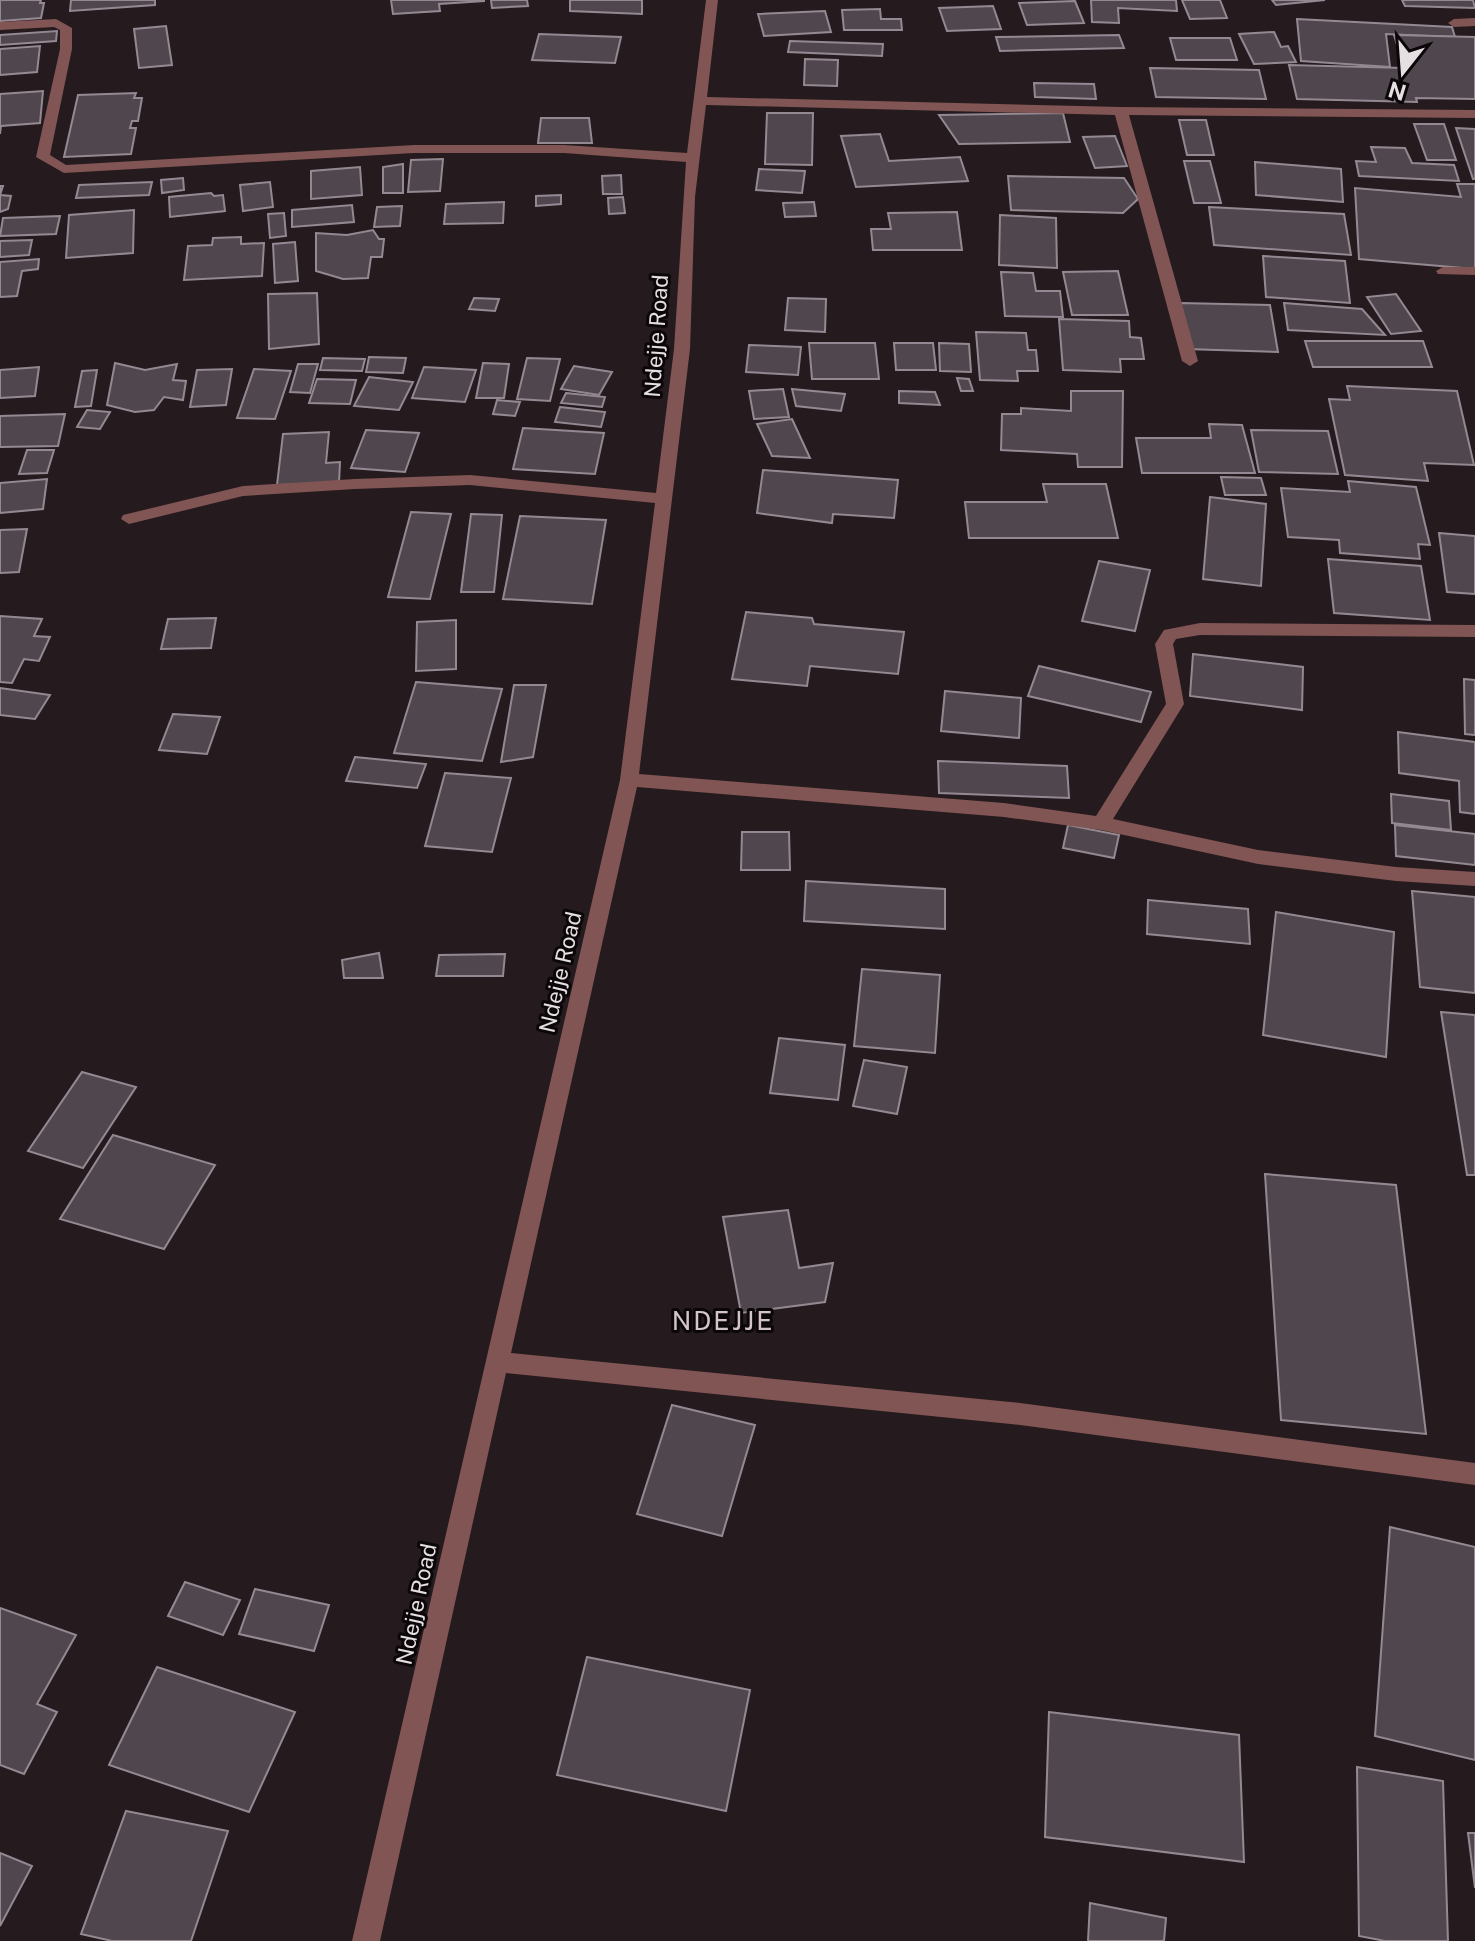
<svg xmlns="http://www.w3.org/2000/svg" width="1475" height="1941" font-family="'Public Sans',sans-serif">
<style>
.building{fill:#4f464e;stroke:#948992;stroke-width:2}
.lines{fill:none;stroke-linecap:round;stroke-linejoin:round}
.minor{fill:#805553;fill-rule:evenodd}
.labels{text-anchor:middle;stroke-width:6;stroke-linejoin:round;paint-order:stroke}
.street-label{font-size:22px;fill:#e6dfe1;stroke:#0b0708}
.quarter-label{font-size:26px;letter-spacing:2px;fill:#d3c4c9;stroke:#0b0708}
</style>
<rect width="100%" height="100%" fill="#251a1e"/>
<g class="building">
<polygon points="0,0 41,0 40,3 44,3 41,18 0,21"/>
<polygon points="71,0 155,0 155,5 70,11"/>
<polygon points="391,0 484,0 484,1 439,4 440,11 393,14"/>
<polygon points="491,0 527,0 528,6 492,8"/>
<polygon points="570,0 642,0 642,14 570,11"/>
<polygon points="1091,0 1176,0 1177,11 1118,8 1119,23 1092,22"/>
<polygon points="1182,0 1220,0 1227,18 1190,19"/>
<polygon points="1272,0 1325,0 1276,5"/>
<polygon points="1402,0 1473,0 1475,8 1405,6"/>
<polygon points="1075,1 1084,23 1027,25 1019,3"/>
<polygon points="993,6 1001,29 947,31 939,8"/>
<polygon points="880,9 881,19 901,19 902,30 844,30 842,10"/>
<polygon points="825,11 831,32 764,36 758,14"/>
<polygon points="1297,19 1452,27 1455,37 1386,34 1390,67 1301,61"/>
<polygon points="166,26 172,65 139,68 134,29"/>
<polygon points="57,31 56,41 0,45 0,35"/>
<polygon points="1274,32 1281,47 1288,46 1296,62 1254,64 1239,34"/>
<polygon points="539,34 621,37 615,63 532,60"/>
<polygon points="1119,35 1124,48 1000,51 996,37"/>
<polygon points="1394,35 1475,37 1475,99 1416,98 1417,102 1297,99 1289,65 1404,68"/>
<polygon points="1170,38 1230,38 1237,60 1176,60"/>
<polygon points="790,41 883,44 882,56 788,52"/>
<polygon points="40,46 37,72 0,75 0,49"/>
<polygon points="805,59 838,60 837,86 804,85"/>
<polygon points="1150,68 1259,70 1266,99 1156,97"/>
<polygon points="1034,83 1094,84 1096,99 1035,97"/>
<polygon points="43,91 40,123 1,126 0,134 0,94"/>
<polygon points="136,93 134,98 142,98 138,121 132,121 130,128 136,128 131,154 64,157 78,95"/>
<polygon points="767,113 813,113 812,165 765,164"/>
<polygon points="1063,113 1070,142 959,144 939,115"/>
<polygon points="541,118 589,118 592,143 538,143"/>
<polygon points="1179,120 1206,120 1214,155 1187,155"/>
<polygon points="1414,124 1444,124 1456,160 1427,160"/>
<polygon points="1456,128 1475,129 1475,179 1473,179"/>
<polygon points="880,134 889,161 960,157 968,181 856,187 841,136"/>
<polygon points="1115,136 1127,166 1095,168 1083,137"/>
<polygon points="1371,147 1405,148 1412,163 1454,165 1459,181 1359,176 1356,161 1376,162"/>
<polygon points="443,159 440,191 408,192 411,160"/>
<polygon points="1184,161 1210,161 1221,203 1194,203"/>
<polygon points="1255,162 1341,169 1343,202 1256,195"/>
<polygon points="403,164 403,193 383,193 383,167"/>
<polygon points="360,167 362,195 311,199 311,171"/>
<polygon points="759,169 805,171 802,193 756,190"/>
<polygon points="621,175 622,194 603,194 602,176"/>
<polygon points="1008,176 1124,178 1138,199 1123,213 1011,210"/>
<polygon points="183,178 184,190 162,193 161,180"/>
<polygon points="152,182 149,195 76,198 79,185"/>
<polygon points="270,182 273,207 243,211 240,185"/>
<polygon points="1457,184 1475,184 1475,269 1359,259 1355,188 1461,197"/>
<polygon points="0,186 3,186 0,195 11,196 8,209 0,212"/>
<polygon points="211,193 214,196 223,195 225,211 170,217 169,197"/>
<polygon points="561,195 561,204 536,206 536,196"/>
<polygon points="623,197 625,213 609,214 608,198"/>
<polygon points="504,202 503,223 444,224 446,204"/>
<polygon points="814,202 816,216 785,217 783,203"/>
<polygon points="352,205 354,222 292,227 292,210"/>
<polygon points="402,206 400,226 374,227 377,207"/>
<polygon points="1209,207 1344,214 1351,255 1214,245"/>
<polygon points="134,210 133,253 66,258 69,215"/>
<polygon points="957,212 962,250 873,250 871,229 891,229 888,213"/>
<polygon points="284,213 286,236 270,238 268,214"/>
<polygon points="1000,215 1056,218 1057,268 999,265"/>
<polygon points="60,216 56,234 0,236 3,218"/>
<polygon points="373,230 379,239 384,239 382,257 371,257 368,278 343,279 316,271 316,233 347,235"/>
<polygon points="241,237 241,244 264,243 262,276 184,280 188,246 212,245 213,238"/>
<polygon points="32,240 29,255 0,257 0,241"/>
<polygon points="295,242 298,281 275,283 273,244"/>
<polygon points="1263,256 1345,261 1350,303 1266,297"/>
<polygon points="39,259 38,269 22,271 17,296 0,297 0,262"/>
<polygon points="1118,271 1128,315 1072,315 1063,272"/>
<polygon points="1001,272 1033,273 1036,291 1060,291 1063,317 1005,316"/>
<polygon points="317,293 319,344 269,349 268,294"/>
<polygon points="1396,294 1421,331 1391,334 1367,297"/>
<polygon points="474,298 499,299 495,311 469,309"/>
<polygon points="788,298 826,299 825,332 785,330"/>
<polygon points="1180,303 1270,305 1278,352 1186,349"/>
<polygon points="1284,303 1362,309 1385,335 1288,330"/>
<polygon points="1059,319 1129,321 1130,337 1141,338 1144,359 1120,359 1121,372 1063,370"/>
<polygon points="976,332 1026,333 1028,350 1036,350 1038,371 1017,371 1018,381 980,380"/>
<polygon points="1305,341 1423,341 1432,367 1313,367"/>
<polygon points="809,343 875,343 879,379 812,379"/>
<polygon points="894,343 933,343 936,370 896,370"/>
<polygon points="939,343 969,344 971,372 940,371"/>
<polygon points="749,345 801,347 798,375 746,372"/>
<polygon points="369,357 406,358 403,373 366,372"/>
<polygon points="323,358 365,359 362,371 320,370"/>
<polygon points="527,358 560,359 550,401 517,399"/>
<polygon points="115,363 145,370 177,364 173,380 186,381 183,400 164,397 154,410 135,412 107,405"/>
<polygon points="483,363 509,364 504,398 476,398"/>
<polygon points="298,364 318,364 310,393 290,392"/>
<polygon points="574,366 612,372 599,395 561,389"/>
<polygon points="39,367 35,396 0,398 0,370"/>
<polygon points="424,367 476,370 465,402 412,398"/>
<polygon points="232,369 226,405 190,407 197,370"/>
<polygon points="254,369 291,371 275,419 237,418"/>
<polygon points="97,370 91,406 75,407 82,371"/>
<polygon points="369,377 413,382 399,410 354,406"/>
<polygon points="957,378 969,379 973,391 961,391"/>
<polygon points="317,379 356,380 350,404 309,403"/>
<polygon points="1347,386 1457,391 1474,465 1424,463 1428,481 1345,475 1329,399 1350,400"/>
<polygon points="783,389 789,417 754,419 749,391"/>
<polygon points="792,389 845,394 841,411 796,406"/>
<polygon points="899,391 935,392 940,405 899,403"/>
<polygon points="1071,391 1123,391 1122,467 1078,467 1077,454 1001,450 1002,414 1021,414 1021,408 1071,411"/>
<polygon points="566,393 605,397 602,407 561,403"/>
<polygon points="497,400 520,402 515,416 493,414"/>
<polygon points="560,407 605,412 601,427 555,422"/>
<polygon points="87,410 110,412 100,429 77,427"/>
<polygon points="65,414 58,446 0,447 0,416"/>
<polygon points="792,419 810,458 772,456 757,424"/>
<polygon points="1209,424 1242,425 1255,473 1142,473 1136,438 1211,438"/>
<polygon points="523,428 604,433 595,474 513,469"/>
<polygon points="366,430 419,433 405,472 351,468"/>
<polygon points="1251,430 1328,431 1338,474 1259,472"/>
<polygon points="329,432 326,463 340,462 339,483 277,485 283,434"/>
<polygon points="27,450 54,450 47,473 19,474"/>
<polygon points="763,470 898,480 894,518 833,514 832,523 757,513"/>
<polygon points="1221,477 1261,478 1266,495 1225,495"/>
<polygon points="47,479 43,509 0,513 0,483"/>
<polygon points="1348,481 1416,487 1430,545 1418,544 1420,559 1340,553 1339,540 1288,537 1281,488 1350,492"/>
<polygon points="1043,484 1106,484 1118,538 969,538 965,502 1047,502"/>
<polygon points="1210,497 1266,504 1261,586 1203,579"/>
<polygon points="411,512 451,514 430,599 388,597"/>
<polygon points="471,514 502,515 494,592 461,592"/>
<polygon points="520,516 606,520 592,604 503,599"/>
<polygon points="27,529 19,572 0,573 0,530"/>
<polygon points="1439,533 1475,536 1475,594 1447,592"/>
<polygon points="1328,559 1421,566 1430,620 1334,613"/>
<polygon points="1099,561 1150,570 1135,631 1082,621"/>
<polygon points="746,612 812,618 814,624 904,632 898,674 810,666 807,686 732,679"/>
<polygon points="0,616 42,619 34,636 50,637 39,661 24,659 12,683 0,682"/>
<polygon points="216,618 211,648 161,649 168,619"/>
<polygon points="456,620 456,669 416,671 417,622"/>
<polygon points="1193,654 1303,667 1302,710 1190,696"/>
<polygon points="1039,666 1151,692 1141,722 1028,696"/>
<polygon points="1464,679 1475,680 1475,735 1465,734"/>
<polygon points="416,682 502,689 482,761 394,753"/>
<polygon points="514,685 546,685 533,757 501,762"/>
<polygon points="0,688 50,695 35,719 0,715"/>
<polygon points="945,691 1021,698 1019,738 941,731"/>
<polygon points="173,714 220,717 207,754 159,750"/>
<polygon points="1398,732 1475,742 1475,814 1460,812 1459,781 1399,773"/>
<polygon points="355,757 426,764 417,788 346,781"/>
<polygon points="938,761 1067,766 1069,798 939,793"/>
<polygon points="445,773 511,778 492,852 425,846"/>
<polygon points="1391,794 1449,801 1451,830 1392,823"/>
<polygon points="1068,825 1119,835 1114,858 1063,848"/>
<polygon points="1395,825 1475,834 1475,865 1396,856"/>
<polygon points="742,832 789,832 790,870 741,870"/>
<polygon points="806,881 945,889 945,929 804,921"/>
<polygon points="1412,891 1475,897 1475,993 1420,987"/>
<polygon points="1148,900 1248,909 1250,944 1147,934"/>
<polygon points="1276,912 1394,932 1386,1057 1263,1035"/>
<polygon points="379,953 383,978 344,978 342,960"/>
<polygon points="505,954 503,976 436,976 439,955"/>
<polygon points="862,969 940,975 935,1053 854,1046"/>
<polygon points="1441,1012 1475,1015 1475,1175 1467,1175"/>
<polygon points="779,1038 845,1045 838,1100 770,1093"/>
<polygon points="864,1060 907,1067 897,1114 853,1106"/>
<polygon points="82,1072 136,1087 83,1168 28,1151"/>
<polygon points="113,1135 215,1165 164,1249 60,1219"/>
<polygon points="1265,1174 1396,1185 1426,1434 1281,1420"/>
<polygon points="788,1210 799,1268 833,1263 825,1302 741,1313 723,1217"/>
<polygon points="672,1405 755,1425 722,1536 637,1514"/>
<polygon points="1390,1527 1475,1547 1475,1760 1375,1736"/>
<polygon points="185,1582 240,1600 223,1635 168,1616"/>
<polygon points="255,1589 329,1605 314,1651 239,1634"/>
<polygon points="0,1608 76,1635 37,1704 57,1712 24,1774 0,1765"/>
<polygon points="587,1657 750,1690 726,1811 557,1775"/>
<polygon points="157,1667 295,1712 249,1812 109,1765"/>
<polygon points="1049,1712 1239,1735 1244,1862 1045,1837"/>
<polygon points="1357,1767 1443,1781 1448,1941 1385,1941 1359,1936"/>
<polygon points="126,1811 228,1831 191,1941 112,1941 81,1934"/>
<polygon points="1468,1833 1475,1833 1475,1888"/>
<polygon points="0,1853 32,1866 0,1926"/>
<polygon points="1090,1903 1166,1918 1164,1941 1088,1941"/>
</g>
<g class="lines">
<g class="minor">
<polygon points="706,0 718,0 707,97 1121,107 1475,110 1475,118 1129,115 1198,361 1190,366 1182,361 1115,115 706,105 695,197 690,349 639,774 1004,803 1096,816 1166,704 1155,644 1164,630 1200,623 1475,625 1475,637 1200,635 1176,639 1173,644 1184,704 1113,819 1258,850 1396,867 1475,872 1475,886 1396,881 1258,864 1101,830 1004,817 637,787 511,1353 1020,1403 1475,1463 1475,1485 1020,1425 506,1373 380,1941 352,1941 620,780 655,503 470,485 355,489 243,496 129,524 121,519 123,515 243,486 355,479 470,475 656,493 674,349 686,162 564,153 414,153 64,173 36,157 60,49 60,30 54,27 0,30 0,22 56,19 72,28 72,49 50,155 66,165 414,145 564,145 687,153"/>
<polygon points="1475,18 1475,26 1454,27 1448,23 1454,19"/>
<polygon points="1443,267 1475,267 1475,275 1438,274 1436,271"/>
</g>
</g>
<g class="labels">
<g class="street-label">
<text transform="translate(656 336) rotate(-86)" y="8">Ndejje Road</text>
<text transform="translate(560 972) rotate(-77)" y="8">Ndejje Road</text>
<text transform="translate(416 1604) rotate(-78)" y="8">Ndejje Road</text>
</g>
<g class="quarter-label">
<text x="723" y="1330">NDEJJE</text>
</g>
</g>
<g transform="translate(1403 72) rotate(197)" stroke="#0b0708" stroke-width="6" paint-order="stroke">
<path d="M0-6L14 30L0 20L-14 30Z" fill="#e6dfe1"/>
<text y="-12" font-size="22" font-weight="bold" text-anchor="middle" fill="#e6dfe1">N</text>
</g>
</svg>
